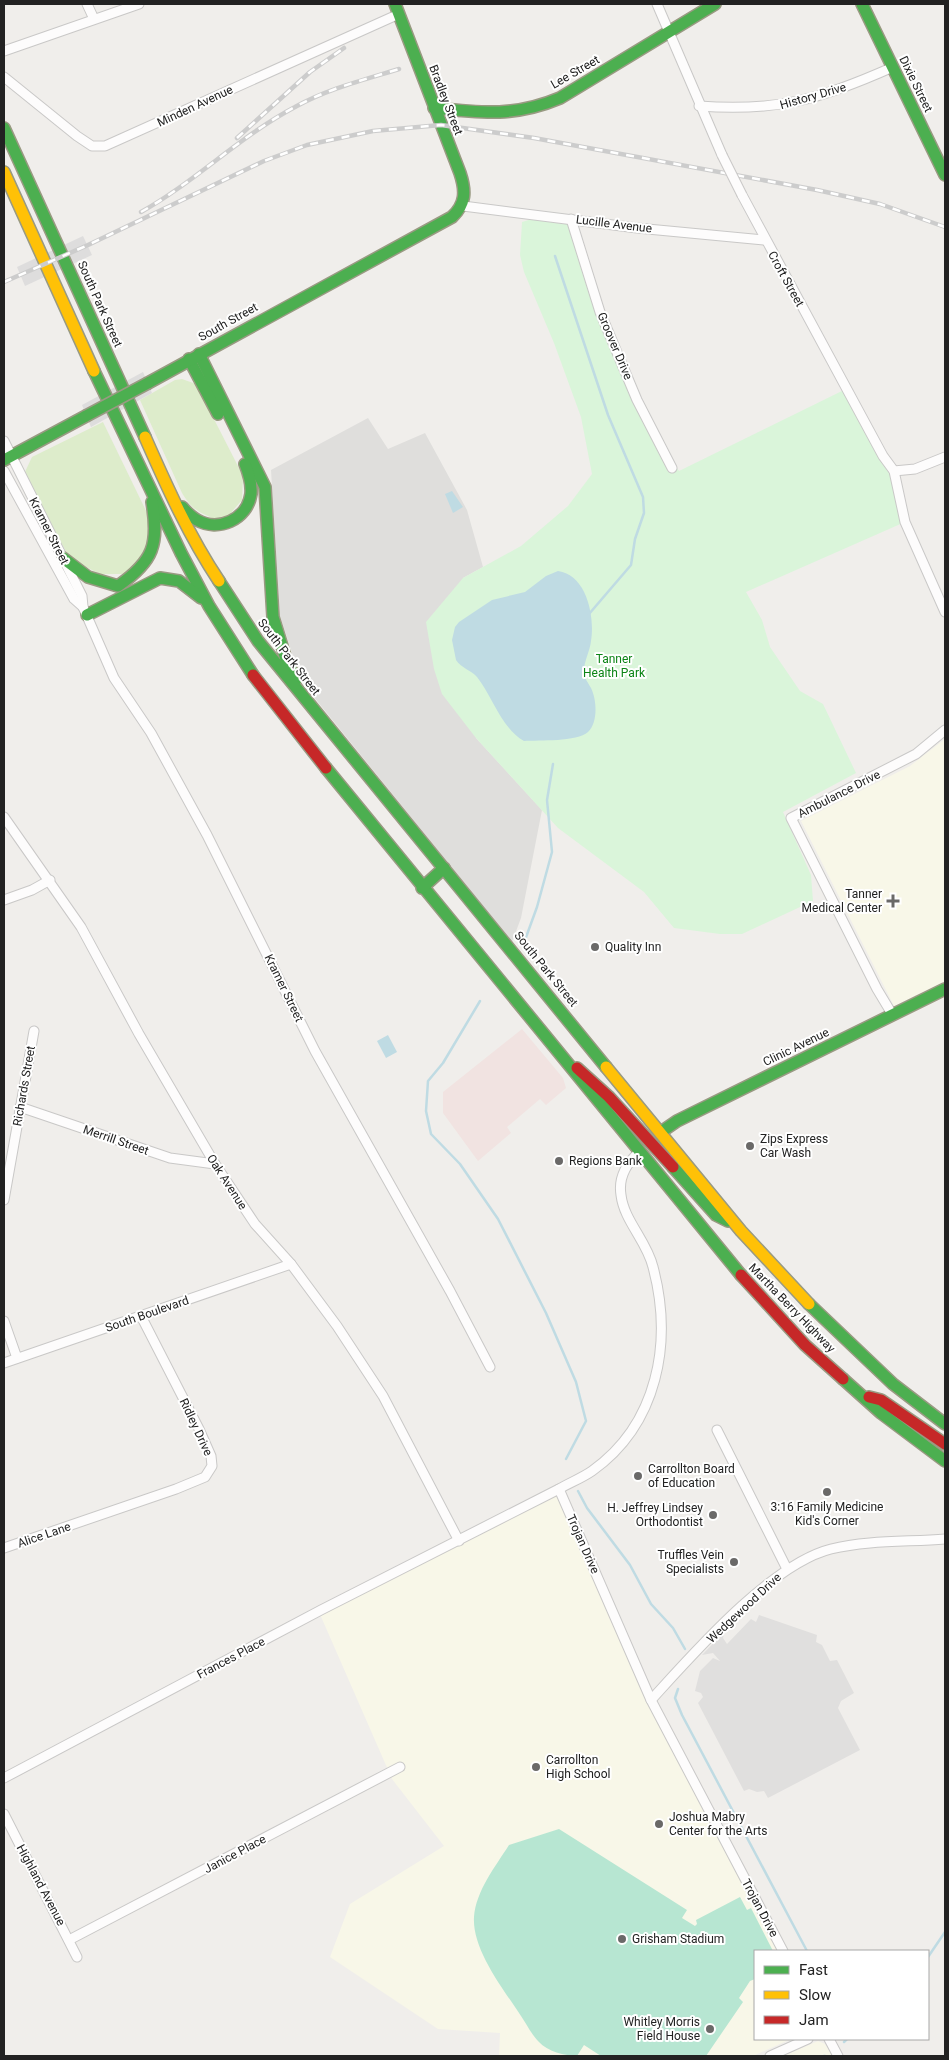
<svg xmlns="http://www.w3.org/2000/svg" width="949" height="2060" font-family="Roboto,sans-serif">
<style>
.residential{fill:#dfdedc}
.commercial{fill:#f1e3e1}
.education{fill:#f8f7e8}
.grass{fill:#ddeccb}
.park{fill:#daf5da}
.pitch{fill:#b7e6d2}
.parking{fill:#e0dfde}
.water{fill:#bfdbe3}
.pier{fill:#dedddd}
.lines{fill:none;stroke-linecap:round;stroke-linejoin:round}
.stream{stroke:#bfdbe3;stroke-width:2.5}
.street-casing{stroke:#c9c8c7;stroke-width:11}
.fast-casing{stroke:#999a82;stroke-width:14}
.slow-casing{stroke:#999a82;stroke-width:14}
.jam-casing{stroke:#999a82;stroke-width:14}
.street{stroke:#fdfcfc;stroke-width:9}
.fast{stroke:#4caf50;stroke-width:11}
.slow{stroke:#ffc107;stroke-width:11}
.jam{stroke:#c62828;stroke-width:11}
.rail-casing{stroke:#ccc;stroke-width:4.5}
.rail{stroke:#fff;stroke-width:2.5;stroke-dasharray:8;stroke-linecap:butt}
.street-bridge-casing{stroke:#c9c8c7;stroke-width:11;stroke-linecap:butt}
.fast-bridge-casing{stroke:#999a82;stroke-width:14;stroke-linecap:butt}
.street-bridge{stroke:#fdfcfc;stroke-width:9}
.fast-bridge{stroke:#4caf50;stroke-width:11}
.poi-dot{fill:#6a6968;stroke:#fff;stroke-width:2}
.labels{text-anchor:middle;stroke-width:4;stroke-linejoin:round;paint-order:stroke}
.street-label{font-size:12px;fill:#222;stroke:#fff}
.park-label{font-size:12px;fill:#0c8416;stroke:#fff}
.poi-label{font-size:12px;fill:#222;stroke:#fff;text-anchor:start}
</style>
<rect width="100%" height="100%" fill="#f0eeeb"/>
<polygon class="residential" points="368,418 388,449 425,433 467,510 483,567 463,578 476,738 542,810 521,918 512,942 313,696 295,662 280,616 271,470"/>
<polygon class="commercial" points="522,1029 563,1078 566,1088 546,1105 540,1099 507,1127 511,1133 478,1161 443,1113 443,1092"/>
<g class="education">
<polygon points="945,739 945,981 894,1006 801,821 910,766"/>
<polygon points="559,1489 651,1700 778,1951 755,1951 755,2039 791,2039 753,2056 499,2056 500,2033 438,2029 330,1957 350,1904 444,1846 392,1779 319,1612"/>
<polygon points="818,2041 825,2044 832,2056 784,2056"/>
</g>
<g class="grass">
<path d="M182 379 196 384 240 470 243 477 242 500 229 515 216 520C198 511 193 511 182 493L140 400 175 380Z"/>
<polygon points="103,422 149,517 152,535 146,557 137,568 122,574 100,574 70,559 24,474 32,457"/>
</g>
<polygon class="park" points="532,219 571,219 622,377 654,434 679,471 846,389 894,471 905,522 746,592 762,620 770,647 800,691 823,704 856,773 783,812 811,875 813,901 742,934 720,934 674,928 644,892 558,828 476,738 442,694 434,669 426,622 463,578 521,546 568,506 592,474 581,417 554,343 524,272 520,255 522,222"/>
<path class="pitch" d="M559 1829 687 1910 682 1918 695 1926 697 1924 696 1920 740 1897 747 1910 751 1908 773 1951H755V1979L750 1981 739 1998 743 2002 706 2056H601L584 2045 577 2056C565 2056 547 2051 539 2042 532 2035 527 2025 521 2016 504 1990 472 1950 474 1917 476 1891 495 1867 509 1845Z"/>
<polygon class="parking" points="759,1615 817,1635 816,1642 822,1645 830,1661 837,1660 854,1693 841,1701 838,1708 860,1750 768,1798 764,1791 757,1792 749,1789 744,1791 698,1703 703,1697 701,1693 695,1691 700,1671 713,1658 720,1661 713,1653 702,1655 725,1631 723,1638 727,1644 751,1619 756,1622"/>
<g class="water">
<polygon points="452,491 463,507 453,513 445,494"/>
<path d="M558 571C587 575 595 617 591 641 590 651 584 661 584 671 584 679 588 682 591 688 597 700 598 723 588 732 577 742 539 740 524 741 502 729 492 696 477 677 471 670 461 668 456 660L452 640 455 627 459 622 492 600 525 592 546 576Z"/>
<polygon points="388,1035 397,1052 386,1058 377,1041"/>
</g>
<g class="pier">
<polygon points="83,236 92,255 25,286 17,267"/>
<polygon points="143,372 152,393 91,427 82,405"/>
</g>
<g class="lines">
<g class="stream">
<polyline points="555,256 608,415 643,497 644,513 635,539 631,565 589,614"/>
<polyline points="525,940 537,907 552,852 547,800 553,764"/>
<polyline points="480,1001 443,1063 428,1081 426,1111 431,1134 460,1164 498,1219 546,1313 576,1382 586,1421 566,1459"/>
<polyline points="578,1491 587,1508 630,1565 651,1604 673,1628 685,1649"/>
<polyline points="678,1689 675,1698 682,1715 807,1951"/>
<polyline points="928,1957 945,1932"/>
<polyline points="844,2042 847,2039"/>
<polyline points="824,2056 825,2056"/>
</g>
<defs>
<g id="street">
<polyline points="87,4 94,19"/>
<polyline points="657,4 722,155"/>
<polyline points="4,51 139,4"/>
<polyline points="4,77 77,136 92,146 105,146 399,14"/>
<path d="M699 106C779 112 821 99 893 67"/>
<polyline points="742,195 883,456 894,471 905,522 945,612"/>
<polyline points="463,206 637,228 764,240"/>
<polyline points="571,219 600,312 637,400 672,468"/>
<polyline points="4,441 82,596 83,607"/>
<polyline points="4,471 74,599 83,607 114,678 151,733 207,835 315,1051 450,1291 490,1367"/>
<polyline points="894,471 915,469 945,457"/>
<polyline points="4,817 81,927 139,1034 215,1164 255,1224 291,1264 337,1326 383,1396 459,1541"/>
<polyline points="4,900 32,890 50,880"/>
<polyline points="892,1014 877,989 791,818 916,754 945,730"/>
<polyline points="20,1107 170,1158 215,1164"/>
<polyline points="4,1200 34,1031"/>
<polyline points="4,1321 17,1358"/>
<polyline points="4,1363 291,1264"/>
<polyline points="717,1430 787,1569"/>
<polyline points="559,1489 651,1700 783,1951"/>
<polyline points="4,1548 176,1489 205,1477 212,1466 211,1456 199,1429 141,1316"/>
<path d="M651 1700C693 1654 771 1564 831 1549 868 1540 908 1542 945 1539"/>
<path d="M4 1778 321 1610 559 1489C569 1483 582 1478 592 1471 658 1424 673 1342 653 1267 647 1241 624 1221 621 1195 618 1177 627 1163 639 1152"/>
<polyline points="4,1814 77,1957"/>
<polyline points="69,1940 400,1767"/>
<polyline points="829,2039 838,2056"/>
<polyline points="770,2056 808,2039"/>
</g>
<g id="fast">
<polyline points="862,4 945,175"/>
<path d="M434 108C482 113 515 117 560 98L715 4"/>
<polyline points="4,128 145,437"/>
<polyline points="199,354 265,487 273,617 286,659 296,680"/>
<polyline points="189,359 218,414"/>
<polyline points="94,371 181,553 209,606 253,675"/>
<path d="M148 383 452 217C466 204 466 191 460 173L395 4"/>
<polyline points="4,460 86,416"/>
<path d="M182 507C186 511 191 517 197 520 218 532 247 520 251 494 252 483 249 474 245 464"/>
<path d="M63 558 88 577 118 586C154 561 159 544 152 502"/>
<polyline points="219,581 258,641 606,1067"/>
<polyline points="87,615 160,578 179,581 201,598"/>
<polyline points="326,768 741,1275"/>
<polyline points="422,888 444,868"/>
<polyline points="661,1132 677,1121 945,989"/>
<polyline points="673,1167 716,1215 728,1221"/>
<polyline points="809,1304 893,1384 945,1424"/>
<polyline points="843,1379 881,1413 945,1461"/>
</g>
<g id="slow">
<polyline points="4,172 94,371"/>
<path d="M145 437C167 487 189 536 219 581"/>
<polyline points="606,1067 741,1231 809,1304"/>
</g>
<g id="jam">
<polyline points="253,675 326,768"/>
<polyline points="577,1068 609,1097 673,1167"/>
<polyline points="741,1275 805,1345 843,1379"/>
<polyline points="869,1397 881,1400 945,1444"/>
</g>
</defs>
<use href="#street" class="street-casing"/>
<use href="#fast" class="fast-casing"/>
<use href="#slow" class="slow-casing"/>
<use href="#jam" class="jam-casing"/>
<use href="#street" class="street"/>
<use href="#fast" class="fast"/>
<use href="#slow" class="slow"/>
<use href="#jam" class="jam"/>
<defs>
<g id="rail">
<polyline points="237,138 310,72 344,48"/>
<path d="M141 212C195 182 240 136 295 107 327 89 363 80 399 69"/>
<polyline points="4,282 88,245 264,161 307,145 373,131 441,125 534,138 817,190 880,204 945,227"/>
</g>
</defs>
<use href="#rail" class="rail-casing"/>
<use href="#rail" class="rail"/>
<defs>
<polyline id="street-bridge" points="722,155 742,195"/>
<polyline id="fast-bridge" points="86,416 148,383"/>
</defs>
<use href="#street-bridge" class="street-bridge-casing"/>
<use href="#fast-bridge" class="fast-bridge-casing"/>
<use href="#street-bridge" class="street-bridge"/>
<use href="#fast-bridge" class="fast-bridge"/>
</g>
<g class="poi-dot">
<path d="M890.5 893.5h5v5h5v5h-5v5h-5v-5h-5v-5h5z"/>
<circle cx="595" cy="947" r="5"/>
<circle cx="750" cy="1146" r="5"/>
<circle cx="559" cy="1161" r="5"/>
<circle cx="638" cy="1476" r="5"/>
<circle cx="827" cy="1492" r="5"/>
<circle cx="713" cy="1515" r="5"/>
<circle cx="734" cy="1562" r="5"/>
<circle cx="536" cy="1767" r="5"/>
<circle cx="659" cy="1824" r="5"/>
<circle cx="622" cy="1939" r="5"/>
<circle cx="710" cy="2029" r="5"/>
</g>
<g class="labels">
<g class="street-label">
<text transform="translate(575 72) rotate(-30)" y="4">Lee Street</text>
<text transform="translate(916 84) rotate(64)" y="4">Dixie Street</text>
<text transform="translate(813 96) rotate(-16)" y="4">History Drive</text>
<text transform="translate(446 100) rotate(69)" y="4">Bradley Street</text>
<text transform="translate(195 106) rotate(-25)" y="4">Minden Avenue</text>
<text transform="translate(614 224) rotate(7)" y="4">Lucille Avenue</text>
<text transform="translate(786 279) rotate(61)" y="4">Croft Street</text>
<text transform="translate(100 304) rotate(66)" y="4">South Park Street</text>
<text transform="translate(228 322) rotate(-29)" y="4">South Street</text>
<text transform="translate(615 346) rotate(67)" y="4">Groover Drive</text>
<text transform="translate(49 531) rotate(63)" y="4">Kramer Street</text>
<text transform="translate(289 657) rotate(52)" y="4">South Park Street</text>
<text transform="translate(839 794) rotate(-27)" y="4">Ambulance Drive</text>
<text transform="translate(546 969) rotate(51)" y="4">South Park Street</text>
<text transform="translate(284 988) rotate(64)" y="4">Kramer Street</text>
<text transform="translate(796 1047) rotate(-26)" y="4">Clinic Avenue</text>
<text transform="translate(24 1086) rotate(-80)" y="4">Richards Street</text>
<text transform="translate(116 1140) rotate(19)" y="4">Merrill Street</text>
<text transform="translate(227 1182) rotate(57)" y="4">Oak Avenue</text>
<text transform="translate(792 1308) rotate(46)" y="4">Martha Berry Highway</text>
<text transform="translate(147 1314) rotate(-19)" y="4">South Boulevard</text>
<text transform="translate(196 1427) rotate(65)" y="4">Ridley Drive</text>
<text transform="translate(44 1535) rotate(-19)" y="4">Alice Lane</text>
<text transform="translate(583 1544) rotate(66)" y="4">Trojan Drive</text>
<text transform="translate(744 1608) rotate(-43)" y="4">Wedgewood Drive</text>
<text transform="translate(231 1658) rotate(-28)" y="4">Frances Place</text>
<text transform="translate(235 1854) rotate(-28)" y="4">Janice Place</text>
<text transform="translate(41 1885) rotate(62)" y="4">Highland Avenue</text>
<text transform="translate(760 1908) rotate(62)" y="4">Trojan Drive</text>
</g>
<g class="park-label">
<text x="614" y="663">Tanner<tspan x="614" dy="14">Health Park</tspan></text>
</g>
<g class="poi-label">
<text x="882" y="898" text-anchor="end">Tanner<tspan x="882" dy="14">Medical Center</tspan></text>
<text x="605" y="951">Quality Inn</text>
<text x="760" y="1143">Zips Express<tspan x="760" dy="14">Car Wash</tspan></text>
<text x="569" y="1165">Regions Bank</text>
<text x="648" y="1473">Carrollton Board<tspan x="648" dy="14">of Education</tspan></text>
<text x="827" y="1511" text-anchor="middle">3:16 Family Medicine<tspan x="827" dy="14">Kid's Corner</tspan></text>
<text x="703" y="1512" text-anchor="end">H. Jeffrey Lindsey<tspan x="703" dy="14">Orthodontist</tspan></text>
<text x="724" y="1559" text-anchor="end">Truffles Vein<tspan x="724" dy="14">Specialists</tspan></text>
<text x="546" y="1764">Carrollton<tspan x="546" dy="14">High School</tspan></text>
<text x="669" y="1821">Joshua Mabry<tspan x="669" dy="14">Center for the Arts</tspan></text>
<text x="632" y="1943">Grisham Stadium</text>
<text x="700" y="2026" text-anchor="end">Whitley Morris<tspan x="700" dy="14">Field House</tspan></text>
</g>
</g>
<rect width="949" height="2060" fill="none" stroke="#222222" stroke-width="10"/>
<rect x="754" y="1950" width="175" height="90" fill="#ffffff" stroke="#a7a7a7"/>
<rect x="764" y="1966" width="25" height="8" fill="#4caf50" stroke="#a7a7a7"/>
<text x="799" y="1975" font-size="15" fill="#222222">Fast</text>
<rect x="764" y="1991" width="25" height="8" fill="#ffc107" stroke="#a7a7a7"/>
<text x="799" y="2000" font-size="15" fill="#222222">Slow</text>
<rect x="764" y="2016" width="25" height="8" fill="#c62828" stroke="#a7a7a7"/>
<text x="799" y="2025" font-size="15" fill="#222222">Jam</text>
</svg>
